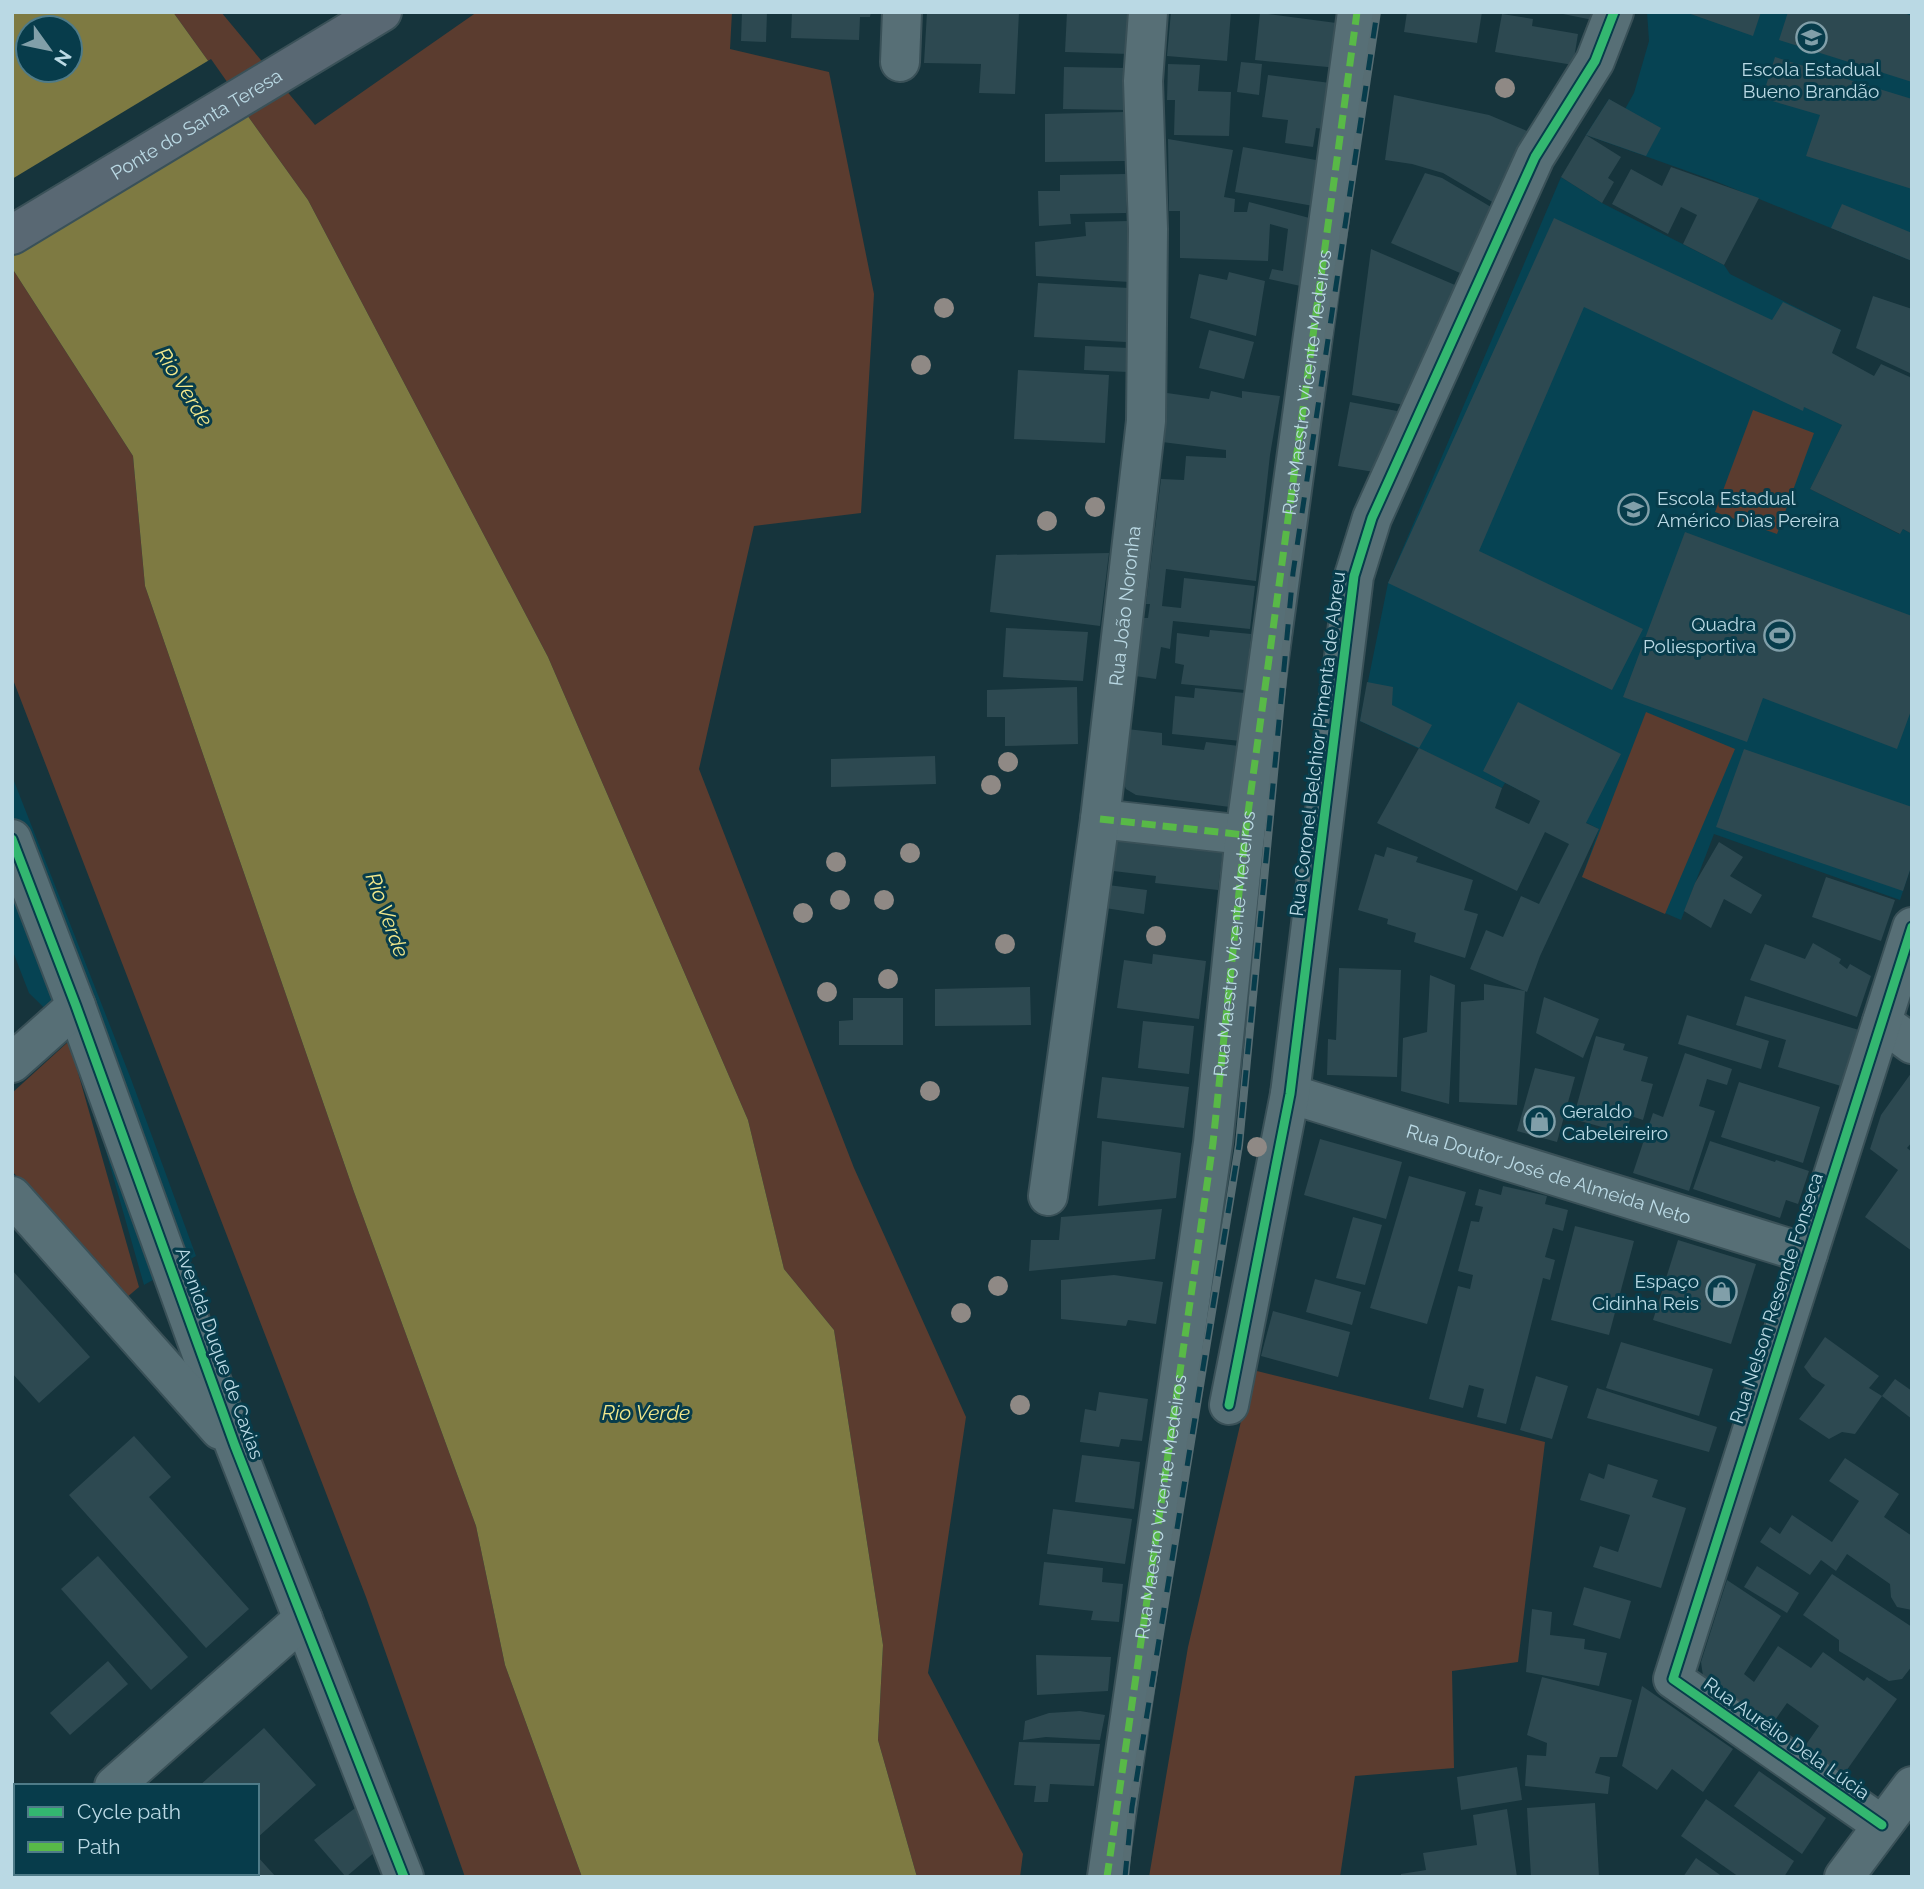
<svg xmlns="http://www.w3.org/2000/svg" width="1924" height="1889" font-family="Raleway,sans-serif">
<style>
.built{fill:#064353}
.green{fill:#5b3c2f}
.water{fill:#7e7a42;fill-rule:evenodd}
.pier{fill:#16343c}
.building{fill:#2d4951}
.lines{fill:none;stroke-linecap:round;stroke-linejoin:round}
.minor-casing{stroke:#3a5158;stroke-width:42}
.major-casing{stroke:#3a5158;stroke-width:42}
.minor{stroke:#576f76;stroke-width:38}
.major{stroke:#596873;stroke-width:38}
.rail-casing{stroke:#576d73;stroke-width:8}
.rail{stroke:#073c4b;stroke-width:5;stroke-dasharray:16;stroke-linecap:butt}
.quiet{stroke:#58b947;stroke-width:7;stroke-dasharray:14 7;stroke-linecap:butt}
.cycleway-casing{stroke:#073c4b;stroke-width:13}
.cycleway{stroke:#33b770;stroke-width:9}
.tree{fill:#8f8985}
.labels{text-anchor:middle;stroke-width:6;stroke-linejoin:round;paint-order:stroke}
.poi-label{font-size:19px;fill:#bad9e4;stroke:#073c4b;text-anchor:start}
.street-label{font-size:19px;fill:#bad9e4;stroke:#073c4b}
.water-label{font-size:21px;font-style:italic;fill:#f2e88c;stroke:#073c4b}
</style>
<rect width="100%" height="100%" fill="#16343c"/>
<g class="built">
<polygon points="1647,12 1912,12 1912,261 1715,181 1586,135 1609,99 1625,109 1634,93 1649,41"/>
<polygon points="1561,177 1602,203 1724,265 1730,274 1841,330 1805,407 1842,425 1810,489 1899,534 1903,529 1912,534 1912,864 1900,900 1714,834 1681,920 1582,877 1599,829 1505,783 1502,788 1360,721 1388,583"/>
<polygon points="12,776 131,1079 196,1256 144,1285 73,1036 29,993 12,949"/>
</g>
<g class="green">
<polygon points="173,12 221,12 315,125 477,12 732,12 730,49 829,72 874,294 861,513 754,526 699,769 854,1168 966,1417 928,1673 1023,1854 1020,1877 917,1877 878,1740 883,1645 834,1330 784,1269 748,1120 548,657 308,200"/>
<polygon points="12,268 133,456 145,586 354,1192 476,1526 505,1665 582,1877 465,1877 366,1597 12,677"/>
<polygon points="1753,410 1814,433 1777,534 1715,512"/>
<polygon points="1646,712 1735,749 1665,914 1582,877"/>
<polygon points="69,1041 139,1287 126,1298 12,1171 12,1093"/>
<polygon points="1253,1370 1545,1442 1518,1662 1452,1671 1454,1768 1355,1776 1340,1877 1149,1877 1188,1647"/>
</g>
<path class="water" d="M12 12H173L308 200 548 657 748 1120 784 1269 834 1330 883 1645 878 1740 917 1877H582L505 1665 476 1526 354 1192 145 586 133 456 12 268ZM28 28H70V70H28Z"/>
<polygon class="pier" points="211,59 249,113 12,256 12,179"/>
<g class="building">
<polygon points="742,12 767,12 766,42 741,41"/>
<polygon points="792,12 871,12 870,17 860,17 859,40 791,38"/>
<polygon points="927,12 1019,12 1015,94 979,93 981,64 924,63"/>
<polygon points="1067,12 1131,12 1129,54 1065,52"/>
<polygon points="1171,12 1231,12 1227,61 1167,56"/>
<polygon points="1407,12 1482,12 1477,43 1404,32"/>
<polygon points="1553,12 1604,12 1603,22"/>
<polygon points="1685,12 1761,12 1753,36"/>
<polygon points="1788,12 1901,12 1912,16 1912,82 1779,40"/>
<polygon points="1260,13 1344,24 1338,68 1255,60"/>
<polygon points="1502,14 1533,19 1532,26 1578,34 1573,65 1495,52"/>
<polygon points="1775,57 1912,99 1912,189 1806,156 1820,115 1762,98"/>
<polygon points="1241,62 1262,64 1259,95 1237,92"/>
<polygon points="1168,64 1200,65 1198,91 1231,92 1229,136 1174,135 1175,100 1167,100"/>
<polygon points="1064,67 1127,68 1126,110 1063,109"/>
<polygon points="1268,75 1338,84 1331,130 1316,128 1313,147 1285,143 1288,120 1262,117"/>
<polygon points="1394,95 1489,115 1532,133 1505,175 1494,203 1443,173 1412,164 1385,160"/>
<polygon points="1609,99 1661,128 1646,156 1586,135"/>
<polygon points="1124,112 1125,161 1045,162 1045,114"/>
<polygon points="1586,135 1621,157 1608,178 1614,182 1602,203 1561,177"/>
<polygon points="1168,139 1233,150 1224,197 1235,199 1234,212 1247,212 1249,202 1317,220 1305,287 1269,279 1272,269 1283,271 1288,229 1270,224 1268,261 1180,258 1180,211 1169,211"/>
<polygon points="1243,147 1327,162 1319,207 1235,192"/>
<polygon points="1671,167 1759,198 1724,265 1683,244 1697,215 1681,207 1668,234 1612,204 1631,169 1662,186"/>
<polygon points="1425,173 1442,178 1491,207 1460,273 1391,243"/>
<polygon points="1126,174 1126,213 1070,214 1071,224 1039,226 1038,191 1060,191 1060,175"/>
<polygon points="1842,204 1912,233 1912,261 1831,228"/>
<polygon points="1554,218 1772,320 1783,302 1841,330 1832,353 1874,376 1881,364 1912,378 1912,534 1903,529 1900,534 1810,489 1842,425 1804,407 1803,411 1584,307 1479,551 1643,629 1612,690 1388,583"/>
<polygon points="1129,221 1129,282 1036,276 1035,242 1086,236 1085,222"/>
<polygon points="1371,249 1455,285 1404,405 1352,395"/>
<polygon points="1229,272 1265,281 1256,336 1190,318 1199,274 1227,280"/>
<polygon points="1038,283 1129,288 1126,342 1034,337"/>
<polygon points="1873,296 1912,309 1912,374 1856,348"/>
<polygon points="1209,330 1254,342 1244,379 1199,368"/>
<polygon points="1085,346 1129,348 1128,372 1084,370"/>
<polygon points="1018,370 1109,375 1105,443 1014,439"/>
<polygon points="1211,391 1242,398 1242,391 1280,396 1270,455 1256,581 1166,569 1162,606 1181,608 1184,578 1255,586 1250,629 1173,621 1170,649 1161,647 1156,679 1135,676 1142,618 1148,618 1150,604 1146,604 1161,479 1184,480 1186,456 1226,458 1226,450 1162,442 1167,393 1209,399"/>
<polygon points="1350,402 1397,411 1386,474 1338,466"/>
<polygon points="1685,532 1912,616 1912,708 1897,749 1763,698 1747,742 1623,697"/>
<polygon points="1109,553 1100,626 990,612 996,555"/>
<polygon points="1006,628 1088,632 1083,681 1003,677"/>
<polygon points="1210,630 1251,634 1245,690 1181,684 1184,665 1175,663 1177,633 1209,637"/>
<polygon points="1367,682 1393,687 1392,705 1432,725 1419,748 1360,721"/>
<polygon points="1077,687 1078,744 1005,746 1005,717 987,717 987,690"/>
<polygon points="1195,688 1245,693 1241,741 1172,734 1175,696 1194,698"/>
<polygon points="1518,702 1621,754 1586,823 1599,829 1540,956 1527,992 1470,969 1486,930 1503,937 1521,896 1539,904 1569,844 1545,832 1517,891 1377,823 1419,748 1502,788 1495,808 1529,824 1540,801 1483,771"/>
<polygon points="1127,729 1162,733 1162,745 1204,750 1206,742 1239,746 1230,807 1136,795 1126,789 1122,780"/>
<polygon points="1744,749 1912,807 1912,864 1903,891 1716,827"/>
<polygon points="935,756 936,784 831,787 831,759"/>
<polygon points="1118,832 1224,841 1218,890 1155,883 1156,876 1113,871"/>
<polygon points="1719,842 1743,857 1730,876 1762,895 1751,914 1724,899 1711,928 1684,911 1695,883"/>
<polygon points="1387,847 1418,857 1416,862 1473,880 1464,910 1478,914 1465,958 1414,942 1416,933 1387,924 1388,919 1358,910 1375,854 1384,857"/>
<polygon points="1826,877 1895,900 1881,941 1812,917"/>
<polygon points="1108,885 1147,890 1144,914 1105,908"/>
<polygon points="1813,943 1841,959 1839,963 1847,969 1850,964 1871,976 1857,1017 1750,980 1765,944 1805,959"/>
<polygon points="1153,954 1206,961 1199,1019 1117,1008 1124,960 1152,964"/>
<polygon points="1339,968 1401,970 1397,1077 1327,1075 1328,1039 1336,1040"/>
<polygon points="1430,975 1455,985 1449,1104 1401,1091 1403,1038 1427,1032"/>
<polygon points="1484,984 1525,991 1517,1105 1459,1102 1461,1002 1484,1000"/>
<polygon points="1030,987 1031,1025 935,1026 935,989"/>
<polygon points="1745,996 1859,1030 1841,1086 1778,1067 1786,1040 1736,1025"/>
<polygon points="1544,997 1599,1019 1583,1058 1536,1033"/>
<polygon points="853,998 903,998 903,1045 839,1045 839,1021 853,1020"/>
<polygon points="1687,1015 1769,1041 1761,1069 1678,1044"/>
<polygon points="1143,1021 1194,1026 1189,1074 1138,1068"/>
<polygon points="1596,1036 1625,1044 1623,1050 1648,1057 1641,1081 1653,1084 1643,1120 1631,1116 1624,1141 1600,1135 1602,1127 1573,1119"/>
<polygon points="1685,1053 1732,1069 1727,1085 1707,1079 1699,1106 1715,1111 1689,1191 1633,1173 1653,1113 1663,1117"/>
<polygon points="1535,1068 1575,1077 1557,1142 1517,1131"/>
<polygon points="1912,1072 1912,1142 1907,1148 1912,1152 1912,1251 1865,1217 1898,1170 1870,1149 1881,1115"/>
<polygon points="1102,1077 1189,1087 1184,1128 1097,1118"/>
<polygon points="1739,1082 1820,1107 1803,1163 1721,1137"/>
<polygon points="1320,1139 1402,1162 1386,1219 1304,1195"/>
<polygon points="1102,1141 1181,1153 1176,1198 1098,1206"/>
<polygon points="1710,1141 1775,1162 1776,1160 1809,1171 1798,1204 1786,1200 1780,1218 1693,1189"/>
<polygon points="1409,1176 1466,1192 1427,1324 1370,1308"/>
<polygon points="1503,1186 1547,1196 1545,1204 1568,1210 1563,1231 1553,1228 1545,1257 1555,1260 1550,1280 1543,1278 1506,1424 1477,1417 1484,1389 1469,1385 1463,1408 1429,1399 1458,1286 1470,1289 1473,1275 1458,1271 1471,1221 1479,1222 1483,1207 1475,1205 1479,1189 1501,1195"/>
<polygon points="1162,1209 1155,1259 1029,1271 1031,1240 1059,1240 1061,1217"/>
<polygon points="1353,1217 1382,1225 1365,1285 1336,1278"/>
<polygon points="1575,1226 1634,1241 1609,1335 1551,1320"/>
<polygon points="1678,1240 1756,1264 1731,1344 1653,1320"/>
<polygon points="12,1270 90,1357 39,1403 12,1373"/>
<polygon points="1114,1275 1163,1282 1156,1324 1128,1320 1126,1326 1061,1319 1061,1280"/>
<polygon points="1315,1279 1361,1292 1352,1325 1306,1312"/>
<polygon points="1273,1311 1350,1332 1338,1377 1261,1356"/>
<polygon points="1825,1337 1879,1376 1869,1388 1882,1396 1855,1434 1842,1432 1829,1439 1799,1419 1825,1385 1812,1377 1804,1367"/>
<polygon points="1621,1342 1713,1369 1699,1416 1606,1388"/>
<polygon points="1536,1376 1568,1386 1552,1439 1520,1430"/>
<polygon points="1895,1379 1912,1391 1912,1419 1882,1396"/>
<polygon points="1597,1388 1717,1427 1709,1452 1587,1418"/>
<polygon points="1099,1392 1148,1399 1142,1441 1121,1439 1119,1447 1080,1442 1085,1409 1096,1411"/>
<polygon points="134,1436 171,1477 149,1497 249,1609 206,1648 69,1495"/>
<polygon points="1082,1455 1140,1462 1134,1509 1075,1502"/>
<polygon points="1845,1458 1899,1494 1884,1517 1912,1536 1912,1610 1897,1607 1891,1597 1890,1584 1847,1554 1836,1571 1821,1560 1810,1575 1760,1542 1770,1527 1780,1534 1792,1515 1832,1542 1859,1501 1829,1481"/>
<polygon points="1608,1464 1658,1480 1652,1497 1686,1508 1661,1588 1593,1567 1600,1546 1618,1552 1630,1515 1580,1500 1589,1473 1604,1479"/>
<polygon points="1053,1509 1132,1519 1125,1564 1047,1554"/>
<polygon points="98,1556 188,1657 151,1690 61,1589"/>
<polygon points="1044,1562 1103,1568 1102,1582 1123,1584 1119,1622 1091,1620 1093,1611 1039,1605"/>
<polygon points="1757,1566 1799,1593 1787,1613 1744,1587"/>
<polygon points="1832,1574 1912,1627 1912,1666 1902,1679 1889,1681 1839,1651 1839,1640 1803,1615"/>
<polygon points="1727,1580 1781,1616 1744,1674 1754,1682 1778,1646 1811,1668 1823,1652 1864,1681 1867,1677 1897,1699 1844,1774 1805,1746 1819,1726 1787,1703 1773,1723 1703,1676 1701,1662"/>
<polygon points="1584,1587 1631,1601 1620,1639 1573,1625"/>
<polygon points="1532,1609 1552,1612 1550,1635 1585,1639 1584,1649 1607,1653 1599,1686 1526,1672"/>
<polygon points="1036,1655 1111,1657 1108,1691 1037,1695"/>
<polygon points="108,1661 128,1684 70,1735 50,1713"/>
<polygon points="1542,1677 1632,1700 1617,1757 1600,1757 1595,1773 1610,1777 1608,1794 1525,1786 1527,1755 1546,1756 1547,1743 1527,1735"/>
<polygon points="1642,1686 1733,1749 1703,1792 1672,1769 1657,1790 1622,1766"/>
<polygon points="1080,1711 1105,1715 1100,1740 1046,1737 1023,1740 1025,1721 1049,1713"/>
<polygon points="264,1728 316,1785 257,1838 257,1786 199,1786"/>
<polygon points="1019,1742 1100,1744 1094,1786 1050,1784 1048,1802 1034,1802 1036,1786 1014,1785"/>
<polygon points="1517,1767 1522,1800 1461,1810 1457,1777"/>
<polygon points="1759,1771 1826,1818 1802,1854 1734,1806"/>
<polygon points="1706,1799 1794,1861 1784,1877 1739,1877 1681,1836"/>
<polygon points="1595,1803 1599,1877 1531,1877 1527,1808"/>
<polygon points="359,1805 376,1851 346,1877 314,1840"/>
<polygon points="1507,1809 1517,1877 1401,1877 1401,1874 1426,1870 1423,1853 1477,1845 1473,1815"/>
<polygon points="257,1856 276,1877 229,1877 233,1873 257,1873"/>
<polygon points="1696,1858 1723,1877 1683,1877"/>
<polygon points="107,1873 153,1873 156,1877 103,1877"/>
</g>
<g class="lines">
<defs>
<g id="minor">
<polyline points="900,62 902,12"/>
<polyline points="1100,819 1245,835"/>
<polyline points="12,839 76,1006 235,1446 404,1877"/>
<polyline points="1882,1022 1912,1044"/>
<polyline points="12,1063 76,1006"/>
<path id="s1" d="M1290 1094 1808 1254"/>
<polyline points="12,1196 220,1430"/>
<path id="s2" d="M1048 1196 1100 819 1146 421 1148 229 1143 81 1148 12"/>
<polyline points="1229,1405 1290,1094 1354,576 1372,518 1535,157 1595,61 1614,12"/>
<polyline points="114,1786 303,1619"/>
<polyline points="1882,1825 1673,1679 1912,927"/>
<polyline points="12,1858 16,1862"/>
<path id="s3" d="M1107 1877 1213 1143 1245 835 1357 12"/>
<polyline points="1844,1877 1912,1786"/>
</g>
<g id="major">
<path id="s4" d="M12 235 382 12"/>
</g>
</defs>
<use href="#minor" class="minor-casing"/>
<use href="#major" class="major-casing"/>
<use href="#minor" class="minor"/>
<use href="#major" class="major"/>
<defs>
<polyline id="rail" points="1125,1877 1132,1807 1239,1145 1293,573 1377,12"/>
</defs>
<use href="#rail" class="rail-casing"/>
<use href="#rail" class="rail"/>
<g class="quiet">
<polyline points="1100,819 1245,835"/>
<polyline points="1107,1877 1213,1143 1245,835 1357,12"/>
</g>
<defs>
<g id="cycleway">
<polyline points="12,839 76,1006 235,1446 404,1877"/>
<polyline points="1229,1405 1290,1094 1354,576 1372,518 1535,157 1595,61 1614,12"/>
<polyline points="1882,1825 1673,1679 1912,927"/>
</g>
</defs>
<use href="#cycleway" class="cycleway-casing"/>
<use href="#cycleway" class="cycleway"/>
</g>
<g class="tree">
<circle cx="1505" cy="88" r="10"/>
<circle cx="944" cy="308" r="10"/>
<circle cx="921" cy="365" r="10"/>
<circle cx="1095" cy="507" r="10"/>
<circle cx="1047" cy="521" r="10"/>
<circle cx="1008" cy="762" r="10"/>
<circle cx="991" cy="785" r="10"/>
<circle cx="910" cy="853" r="10"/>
<circle cx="836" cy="862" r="10"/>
<circle cx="840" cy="900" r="10"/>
<circle cx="884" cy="900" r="10"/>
<circle cx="803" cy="913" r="10"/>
<circle cx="1156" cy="936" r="10"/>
<circle cx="1005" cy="944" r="10"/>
<circle cx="888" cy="979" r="10"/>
<circle cx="827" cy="992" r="10"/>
<circle cx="930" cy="1091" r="10"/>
<circle cx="1257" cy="1147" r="10"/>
<circle cx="998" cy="1286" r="10"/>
<circle cx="961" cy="1313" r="10"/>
<circle cx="1020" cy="1405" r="10"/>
</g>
<defs>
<symbol id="school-ring" viewBox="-11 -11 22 22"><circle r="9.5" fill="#073c4b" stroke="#819fa9" stroke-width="1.5"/><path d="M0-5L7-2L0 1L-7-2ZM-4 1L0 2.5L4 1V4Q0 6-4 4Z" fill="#819fa9"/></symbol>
<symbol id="university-ring" viewBox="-11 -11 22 22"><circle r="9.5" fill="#073c4b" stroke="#819fa9" stroke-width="1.5"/><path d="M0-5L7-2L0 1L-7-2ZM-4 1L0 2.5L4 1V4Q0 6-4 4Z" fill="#819fa9"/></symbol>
<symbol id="stadium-ring" viewBox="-11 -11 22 22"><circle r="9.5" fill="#073c4b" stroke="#819fa9" stroke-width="1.5"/><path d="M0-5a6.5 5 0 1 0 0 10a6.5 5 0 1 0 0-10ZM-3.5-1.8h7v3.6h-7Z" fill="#819fa9"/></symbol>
<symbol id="shop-ring" viewBox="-11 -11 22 22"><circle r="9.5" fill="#073c4b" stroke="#819fa9" stroke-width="1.5"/><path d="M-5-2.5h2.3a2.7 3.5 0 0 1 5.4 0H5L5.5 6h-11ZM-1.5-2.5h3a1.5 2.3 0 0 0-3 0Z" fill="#819fa9"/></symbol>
</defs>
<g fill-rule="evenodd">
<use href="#school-ring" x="1794" y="20" width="35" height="35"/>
<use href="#university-ring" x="1616" y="492" width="35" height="35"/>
<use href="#stadium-ring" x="1762" y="618" width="35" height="35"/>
<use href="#shop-ring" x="1522" y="1104" width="35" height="35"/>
<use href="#shop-ring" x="1704" y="1274" width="35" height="35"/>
</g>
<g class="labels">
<g class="poi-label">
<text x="1811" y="76" text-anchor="middle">Escola Estadual<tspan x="1811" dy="22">Bueno Brandão</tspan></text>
<text x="1657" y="505">Escola Estadual<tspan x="1657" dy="22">Américo Dias Pereira</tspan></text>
<text x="1756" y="631" text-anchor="end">Quadra<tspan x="1756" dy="22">Poliesportiva</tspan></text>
<text x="1562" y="1118">Geraldo<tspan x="1562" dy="22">Cabeleireiro</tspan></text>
<text x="1699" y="1288" text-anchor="end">Espaço<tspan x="1699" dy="22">Cidinha Reis</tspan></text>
</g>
<g class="street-label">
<text dy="7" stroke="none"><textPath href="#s4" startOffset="215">Ponte do Santa Teresa</textPath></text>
<text dy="7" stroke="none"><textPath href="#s3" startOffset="1508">Rua Maestro Vicente Medeiros</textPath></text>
<text dy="7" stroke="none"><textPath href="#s2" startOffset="595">Rua João Noronha</textPath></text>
<text transform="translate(1317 744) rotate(-83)" y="7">Rua Coronel Belchior Pimenta de Abreu</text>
<text dy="7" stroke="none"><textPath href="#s3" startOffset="942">Rua Maestro Vicente Medeiros</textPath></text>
<text dy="7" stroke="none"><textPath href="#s1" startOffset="271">Rua Doutor José de Almeida Neto</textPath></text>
<text transform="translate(1776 1298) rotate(-72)" y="7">Rua Nelson Resende Fonseca</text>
<text transform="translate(220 1353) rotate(70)" y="7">Avenida Duque de Caxias</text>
<text dy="7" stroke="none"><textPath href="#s3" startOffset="374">Rua Maestro Vicente Medeiros</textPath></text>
<text transform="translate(1787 1738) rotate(35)" y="7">Rua Aurélio Dela Lúcia</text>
</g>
<g class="water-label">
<text transform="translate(184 387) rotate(58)" y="7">Rio Verde</text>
<text transform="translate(387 915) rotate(70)" y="7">Rio Verde</text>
<text x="646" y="1420">Rio Verde</text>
</g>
</g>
<rect width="1924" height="1889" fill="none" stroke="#bad9e4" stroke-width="28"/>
<rect x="14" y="1784" width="245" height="91" fill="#073c4b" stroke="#4f7b88" stroke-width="2"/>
<rect x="28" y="1807" width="35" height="10" fill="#33b770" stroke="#4f7b88" stroke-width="2"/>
<text x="77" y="1819" font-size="21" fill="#bad9e4">Cycle path</text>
<rect x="28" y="1842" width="35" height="10" fill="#58b947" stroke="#4f7b88" stroke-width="2"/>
<text x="77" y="1854" font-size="21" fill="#bad9e4">Path</text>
<g transform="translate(49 49) rotate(123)"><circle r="33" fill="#073c4b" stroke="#4f7b88" stroke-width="2"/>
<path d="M0-5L12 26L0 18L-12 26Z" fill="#819fa9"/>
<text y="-10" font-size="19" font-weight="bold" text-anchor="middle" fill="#bad9e4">N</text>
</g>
</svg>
